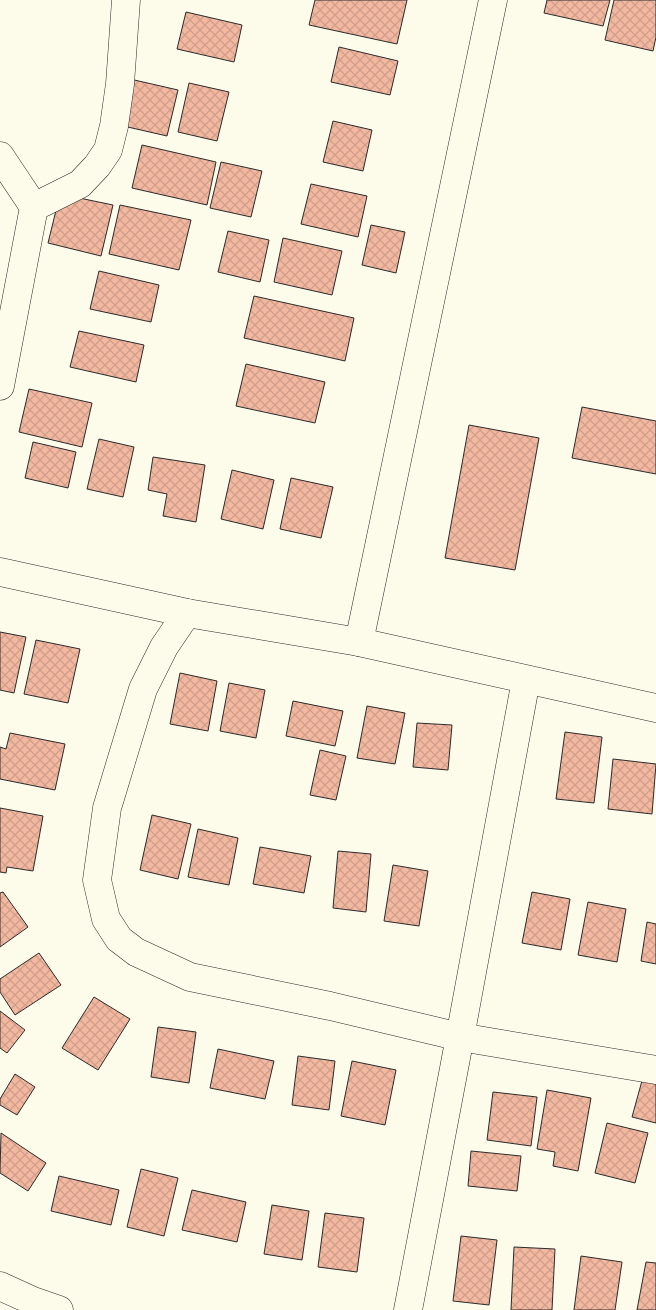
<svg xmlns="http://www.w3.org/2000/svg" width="656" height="1310" font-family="'Playfair Display',serif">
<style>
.building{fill:url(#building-cross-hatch);stroke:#2b2b2b}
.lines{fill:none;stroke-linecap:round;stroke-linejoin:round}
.minor-casing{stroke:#2b2b2b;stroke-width:29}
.minor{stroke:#fdfbea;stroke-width:28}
</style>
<defs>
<pattern id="building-cross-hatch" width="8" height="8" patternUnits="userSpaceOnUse" patternTransform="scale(1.25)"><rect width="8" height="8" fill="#f2b8a0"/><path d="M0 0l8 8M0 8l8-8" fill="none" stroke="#d09e8a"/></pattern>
</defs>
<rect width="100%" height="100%" fill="#fdfbea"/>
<g class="building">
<polygon points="315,0 407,0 397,44 309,25"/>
<polygon points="547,0 610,0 603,26 544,13"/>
<polygon points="614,0 656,0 656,37 653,51 605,40"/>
<polygon points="186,12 242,25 234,62 177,49"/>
<polygon points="339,47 398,61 390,95 331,82"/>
<polygon points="130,79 178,90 167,136 119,125"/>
<polygon points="189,83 229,92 217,141 178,132"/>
<polygon points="333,121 372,130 363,171 323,162"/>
<polygon points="142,145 216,162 207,205 132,188"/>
<polygon points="221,162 262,171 251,217 210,208"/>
<polygon points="311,184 367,196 358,237 301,224"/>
<polygon points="60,194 113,205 101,256 48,243"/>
<polygon points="120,205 191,220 179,270 109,254"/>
<polygon points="371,225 405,232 396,273 362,265"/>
<polygon points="228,231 269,240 260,282 218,272"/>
<polygon points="283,238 342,251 332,295 274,282"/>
<polygon points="99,271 159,285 151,322 90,309"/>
<polygon points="254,296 354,318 345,361 244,338"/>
<polygon points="79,331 144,345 136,382 70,367"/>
<polygon points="246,364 325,382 315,423 236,406"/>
<polygon points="29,389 92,403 82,447 19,432"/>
<polygon points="582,407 656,421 656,474 572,458"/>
<polygon points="469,425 539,438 515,570 445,558"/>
<polygon points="99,439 134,447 123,497 87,489"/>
<polygon points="33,442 76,452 68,488 25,478"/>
<polygon points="153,457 205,465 196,522 163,516 167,494 148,490"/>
<polygon points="232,470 274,480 263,529 221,519"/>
<polygon points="291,478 333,487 321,538 280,529"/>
<polygon points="0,632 26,637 14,693 0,690"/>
<polygon points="36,640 80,649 68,703 24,694"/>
<polygon points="180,673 217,681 208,731 170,724"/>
<polygon points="229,683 265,690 256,738 220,731"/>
<polygon points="293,701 343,711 335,746 286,736"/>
<polygon points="367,706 405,713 395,764 357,758"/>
<polygon points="417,723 452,725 448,770 413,767"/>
<polygon points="565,732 602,737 594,803 556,799"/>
<polygon points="10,733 65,744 55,790 0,779 0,747 6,749"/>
<polygon points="320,750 346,756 336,800 310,795"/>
<polygon points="613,759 656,764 652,814 608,809"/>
<polygon points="0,808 43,816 33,871 7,867 6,873 0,872"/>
<polygon points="152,815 191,824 178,879 140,870"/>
<polygon points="198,829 238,838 229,885 188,877"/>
<polygon points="260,847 311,856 304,893 253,884"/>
<polygon points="338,851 371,854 366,912 333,908"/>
<polygon points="393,865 428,871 419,926 384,921"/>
<polygon points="3,892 28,927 0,947 0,893"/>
<polygon points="532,892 570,899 561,950 522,943"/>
<polygon points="588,902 626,909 617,962 578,955"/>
<polygon points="647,922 656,924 656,964 641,961"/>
<polygon points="39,953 61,985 15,1015 0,992 0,979"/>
<polygon points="94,997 130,1019 98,1070 62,1048"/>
<polygon points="0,1011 25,1030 7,1053 0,1048"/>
<polygon points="158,1027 196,1032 189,1083 151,1077"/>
<polygon points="218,1049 274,1061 265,1099 210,1088"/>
<polygon points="298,1056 335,1061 329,1110 292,1105"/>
<polygon points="352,1061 396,1070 385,1125 341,1116"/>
<polygon points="15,1074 35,1087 17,1115 0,1105 0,1099"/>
<polygon points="643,1077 656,1080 656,1123 632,1117"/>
<polygon points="547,1090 591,1098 578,1171 553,1166 555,1152 537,1149"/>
<polygon points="493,1092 537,1097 531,1146 487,1140"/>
<polygon points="607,1123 648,1133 635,1183 595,1173"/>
<polygon points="1,1133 46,1163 28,1191 0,1173"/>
<polygon points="471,1151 521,1156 517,1191 468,1186"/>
<polygon points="141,1169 178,1178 164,1236 127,1227"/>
<polygon points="59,1176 119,1190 111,1225 51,1211"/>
<polygon points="192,1190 246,1202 237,1242 182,1230"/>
<polygon points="272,1205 309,1211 302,1260 264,1254"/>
<polygon points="325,1213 364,1218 357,1272 318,1267"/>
<polygon points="461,1236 497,1240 489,1305 453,1301"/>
<polygon points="514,1247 555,1249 552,1310 511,1310"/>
<polygon points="581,1256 622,1262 615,1310 574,1310"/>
<polygon points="646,1262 656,1263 656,1310 637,1310"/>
</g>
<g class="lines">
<defs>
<g id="minor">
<polyline points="0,156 34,207 0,386"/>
<polyline points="34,207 80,184 97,166 108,150 114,126 120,84 126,0"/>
<polyline points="0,572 187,613 359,642 656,708"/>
<polyline points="187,613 164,647 143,689 107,808 97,880 106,919 119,939 136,952 190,977 330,1006 460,1037 656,1070"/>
<polyline points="359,642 493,0"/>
<polyline points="0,1286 33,1301 59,1310"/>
<polyline points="408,1310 460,1037 526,680"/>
</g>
</defs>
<use href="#minor" class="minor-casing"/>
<use href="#minor" class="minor"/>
</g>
</svg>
